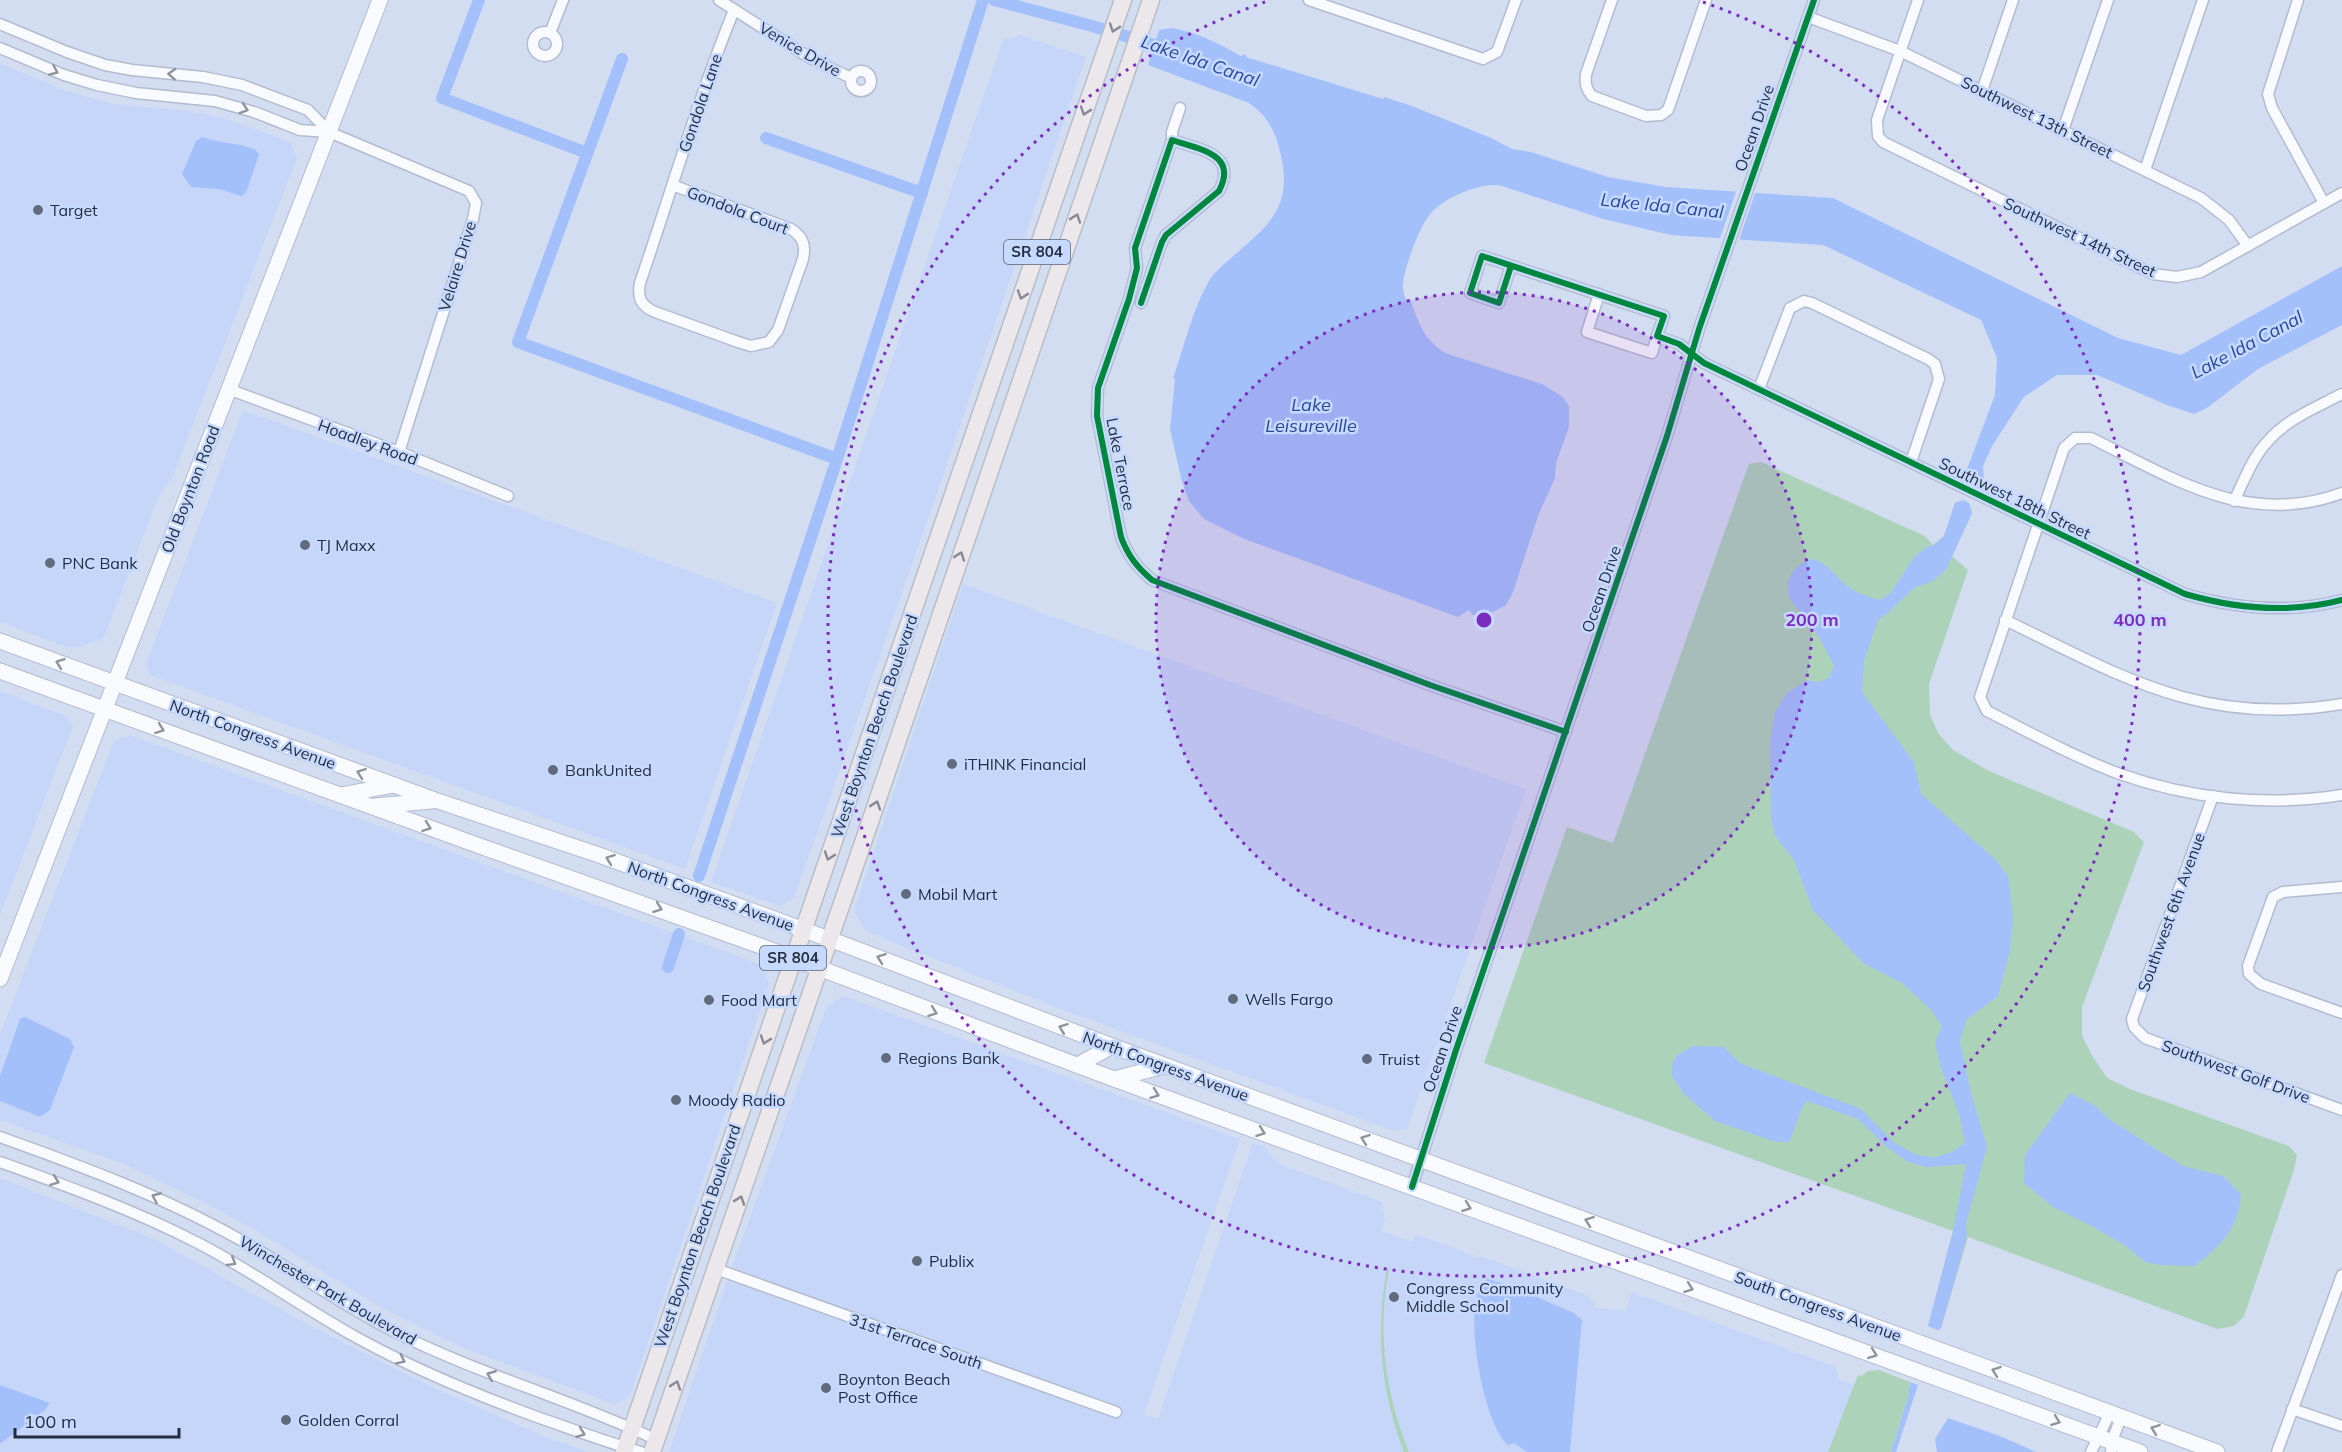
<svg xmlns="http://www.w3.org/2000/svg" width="2342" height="1452" font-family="Mulish,sans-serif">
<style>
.built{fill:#c6d6f8}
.green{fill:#acd2ba}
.water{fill:#a4c0fa}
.pier{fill:#d3ddf2}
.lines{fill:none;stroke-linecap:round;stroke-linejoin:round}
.canal{stroke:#a4c0fa;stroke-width:12}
.street-casing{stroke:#b3bbce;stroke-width:13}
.secondary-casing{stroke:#b3bbce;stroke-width:17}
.primary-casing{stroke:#b8bec9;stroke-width:19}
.street{stroke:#f8fafd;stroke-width:10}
.secondary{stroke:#f8fafd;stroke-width:15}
.primary{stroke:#ece7ea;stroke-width:16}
.cycleway-casing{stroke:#c6d9ff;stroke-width:10}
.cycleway{stroke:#00873e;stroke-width:6}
.oneway{stroke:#888a95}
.oneway2{stroke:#8e949e}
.ring{fill:none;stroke:#7b2cbf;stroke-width:3;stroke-dasharray:3 6}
.poi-dot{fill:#626b7e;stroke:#c6d9ff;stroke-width:2}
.labels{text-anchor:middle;stroke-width:5;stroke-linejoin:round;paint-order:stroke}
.shield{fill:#c6d9ff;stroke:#556179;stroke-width:1.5}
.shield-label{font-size:15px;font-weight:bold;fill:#252e40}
.street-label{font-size:16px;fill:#252e40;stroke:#c6d9ff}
.poi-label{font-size:16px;fill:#252e40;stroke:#c6d9ff;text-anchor:start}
.water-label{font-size:18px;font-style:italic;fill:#27489d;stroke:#c6d9ff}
.centre{fill:#7b2cbf;stroke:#c6d9ff;stroke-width:3}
.ring-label{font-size:18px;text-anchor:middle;font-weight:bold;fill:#7b2cbf;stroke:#c6d9ff;stroke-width:5;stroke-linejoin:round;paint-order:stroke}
</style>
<rect width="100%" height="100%" fill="#d3ddf2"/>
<g class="built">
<polygon points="1020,35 1086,57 943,476 838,775 794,897 780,906 711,882 1003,40"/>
<polygon points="0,63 66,91 114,104 195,112 227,119 290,142 297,158 173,476 158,499 103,639 72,649 0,622"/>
<polygon points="243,410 777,603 685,869 150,675 146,664"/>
<polygon points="963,584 1526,789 1407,1129 1394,1131 1050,1005 867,932 854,911"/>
<polygon points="0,691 66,716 73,726 0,915"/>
<polygon points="130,735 762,965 769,984 630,1396 614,1404 464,1348 380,1307 257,1231 209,1205 124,1164 0,1120 0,1034 113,743 121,737"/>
<polygon points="843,996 1240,1139 1144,1414 1158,1419 1252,1145 1255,1143 1265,1147 1277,1163 1382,1202 1385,1220 1381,1231 1412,1242 1415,1234 1478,1257 1486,1258 1584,1294 1593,1301 1596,1308 1625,1311 1632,1292 1836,1367 1839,1380 1887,1396 1867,1452 669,1452 734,1261 826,1008"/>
<polygon points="0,1178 156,1240 307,1324 432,1387 541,1435 588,1452 0,1452"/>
</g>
<g class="green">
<polygon points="1761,462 1925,536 1933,545 1944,536 1955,503 1963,500 1969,503 1972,513 1952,556 1968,570 1929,684 1930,714 1938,733 1953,750 1989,771 2134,832 2144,842 2082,1007 2082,1036 2093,1057 2107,1078 2130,1089 2289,1146 2297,1155 2294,1170 2244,1316 2234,1326 2217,1329 1968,1237 1941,1328 1938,1330 1928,1326 1953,1231 1484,1063 1567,827 1613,843 1749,464"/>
<path d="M1387 1268 1389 1269C1377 1331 1385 1394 1409 1452H1404C1381 1392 1375 1332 1387 1268Z"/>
<polygon points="1879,1370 1910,1382 1908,1397 1891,1452 1828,1452 1858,1375 1861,1376 1868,1371"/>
</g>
<g class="water">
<path d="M1171 28C1197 32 1218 43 1241 56L1246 54V57L1383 99 1384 97 1412 106 1491 138 1512 149 1531 152 1608 177 1666 187 1833 198 2118 338 2181 355 2342 266V325L2258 369 2207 408 2194 414 2167 405 2097 375H2057L2024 397 1992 446 1983 466 1984 480 1978 483 1970 480 1967 469 1995 395 1997 358 1981 320 1823 245 1671 235 1603 219 1502 186C1483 181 1444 198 1431 213 1419 227 1406 264 1403 282 1402 288 1404 294 1406 300L1410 299C1419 324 1423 338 1445 353L1542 384 1563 397 1569 406V427L1556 463 1555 478 1538 516 1513 592 1506 605 1495 611 1484 616 1472 615 1470 611H1467L1458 617 1242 538 1204 519 1189 501 1182 482 1170 429 1175 379 1173 378C1184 347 1192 311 1208 283 1213 273 1222 266 1230 259 1266 226 1293 211 1281 156 1276 133 1269 117 1249 103L1148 65 1159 30Z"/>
<path d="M202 137C220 144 239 142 256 150L259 155 246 193 241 196 219 189 191 187 182 174 196 141Z"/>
<path d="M1963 500 1969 503 1972 513 1946 570 1931 582 1915 587 1888 613 1878 620 1864 661 1862 692 1914 762 1921 794 1995 859 2008 876 2013 917 2010 951 1998 996 1966 1020 1960 1041 1971 1093 1987 1147 1966 1224 1967 1236 1941 1328 1938 1330 1928 1326 1953 1231 1966 1164 1926 1167 1906 1161 1887 1147 1858 1119 1807 1101C1798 1111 1796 1129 1789 1142H1776L1715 1121 1684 1094 1672 1076V1064L1677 1055 1693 1046 1724 1047 1740 1063 1861 1109 1892 1141 1914 1154 1933 1158 1952 1152 1965 1143 1959 1114 1941 1068 1935 1043 1942 1026 1932 1011 1902 983 1863 963 1813 910 1794 860 1775 836 1771 819 1770 743 1775 712 1787 693 1807 680 1818 682 1829 678 1834 666 1819 637 1790 599C1783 578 1794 564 1814 559 1828 564 1836 577 1847 586 1856 593 1867 596 1878 600L1890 594 1915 556 1927 547 1934 545 1944 536 1955 503Z"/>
<polygon points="25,1017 70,1039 74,1047 50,1110 40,1117 0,1101 0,1076 20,1019"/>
<path d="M2070 1093 2094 1105 2109 1119 2183 1166 2223 1176 2241 1194C2238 1230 2222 1244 2195 1266L2160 1265 2145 1262 2126 1246 2088 1224 2053 1207 2024 1183 2025 1155Z"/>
<path d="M1488 1279 1509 1285 1574 1313 1582 1320 1570 1452H1527L1514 1443 1508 1445C1483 1425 1458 1294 1488 1279Z"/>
<polygon points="1910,1382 1918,1385 1896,1452 1891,1452 1908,1397"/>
<polygon points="0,1385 50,1403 45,1410 0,1444"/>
<polygon points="1948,1418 2000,1436 2036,1452 1937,1452 1935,1439"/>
</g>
<polygon class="pier" points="1737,189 1756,190 1738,243 1719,241"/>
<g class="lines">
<g class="canal">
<polyline points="479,0 442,98 587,153"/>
<polyline points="994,0 1092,26 1168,49"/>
<polyline points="622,59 518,342 837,459"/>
<polyline points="766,138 922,193"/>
<polyline points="699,876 837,459 983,0"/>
<polyline points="668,967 679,934"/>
</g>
<defs>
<g id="street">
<polyline points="719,0 810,58 851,78"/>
<polyline points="1309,0 1483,59 1497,52 1516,0"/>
<path d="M1612 0 1586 74C1585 84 1586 89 1592 96L1646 116 1661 115 1668 110 1706 0"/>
<polyline points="1918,0 1877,120 1878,136 1883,142 2153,274 2177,277 2201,272 2342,193"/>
<polyline points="2298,0 2268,94 2272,108 2324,203"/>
<polyline points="1808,17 1900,51 2201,198 2229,220 2248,246"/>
<polyline points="0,24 67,52 105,65 132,70 203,77 242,85 308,110 329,132"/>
<circle cx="545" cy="44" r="12"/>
<polyline points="550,33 563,0"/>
<polyline points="0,48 64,75 97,85 136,93 215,101 254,112 300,130 329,132 469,191 476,203 473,219 399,452"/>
<circle cx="861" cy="81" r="10"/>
<polyline points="1982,91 2013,0"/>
<polyline points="2063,130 2108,0"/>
<polyline points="1172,140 1172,132 1180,108"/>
<polyline points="2145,170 2203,0"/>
<path d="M672 185 791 229C803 237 806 245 803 259L778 330 769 342 751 346 738 342 655 312C641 306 637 298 640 283 671 192 698 99 734 10"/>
<path d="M1511 266 1499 303 1470 293 1482 256 1664 316 1657 336 1679 344 1704 363 2185 594C2237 609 2289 614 2342 600"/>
<polyline points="1599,294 1587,332 1652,353 1657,336"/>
<path d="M1141 303 1162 242 1166 235 1219 191C1239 153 1197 149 1172 140L1135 248 1137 268 1129 299 1098 388 1097 416 1121 537C1128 556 1137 567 1152 580L1430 685 1566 732"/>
<polyline points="228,389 399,452 508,496"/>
<polyline points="1759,389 1790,308 1804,301 1812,303 1928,359 1935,364 1939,379 1911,462"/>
<path d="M2342 493C2248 528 2172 478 2091 438H2075L2064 448 1980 697 1987 711C2031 733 2074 757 2120 774 2190 799 2268 807 2342 795"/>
<path d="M2234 501C2244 481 2252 458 2268 441 2287 419 2317 407 2342 394"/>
<path d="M2005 620C2123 677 2204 727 2342 704"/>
<polyline points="2213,796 2132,1019 2134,1027 2145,1038 2342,1110"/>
<polyline points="2342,887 2283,892 2273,897 2248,966 2249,974 2261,984 2342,1013"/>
<path d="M0 1137C81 1166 162 1196 237 1238 293 1269 344 1307 401 1335 484 1376 573 1400 657 1440"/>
<path d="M0 1162C67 1186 134 1210 198 1243 252 1271 301 1306 354 1336 413 1369 474 1394 537 1417 572 1429 606 1442 641 1452"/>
<polyline points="1412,1187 1456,1050 1667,436 1699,329 1814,0"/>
<polyline points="716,1269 1116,1412"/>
<polyline points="2292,1409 2342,1426"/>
<polyline points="2091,1452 2110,1413"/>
<polyline points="2111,1452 2112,1441 2121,1417"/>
<polyline points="2277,1452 2342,1275"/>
</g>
<g id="secondary">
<polyline points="0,641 435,800 599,855 848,946 1112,1046 2217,1452"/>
<polyline points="0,671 477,845 755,944 1114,1079 2140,1452"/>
<polyline points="341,795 394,785"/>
<polyline points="375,806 432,801"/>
<polyline points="0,979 380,0"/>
<polyline points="1078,1065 1112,1046"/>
<polyline points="1114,1079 1164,1066"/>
</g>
<g id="primary">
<polyline points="624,1452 1123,0"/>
<polyline points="652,1452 857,860 1151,0"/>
</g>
</defs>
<use href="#street" class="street-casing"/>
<use href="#secondary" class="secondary-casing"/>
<use href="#primary" class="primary-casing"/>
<use href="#street" class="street"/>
<use href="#secondary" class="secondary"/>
<use href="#primary" class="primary"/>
<defs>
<g id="cycleway">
<path d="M1511 266 1499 303 1470 293 1482 256 1664 316 1657 336 1679 344 1704 363 2185 594C2237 609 2289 614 2342 600"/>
<path d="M1141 303 1162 242 1166 235 1219 191C1239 153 1197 149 1172 140L1135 248 1137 268 1129 299 1098 388 1097 416 1121 537C1128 556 1137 567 1152 580L1430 685 1566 732"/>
<polyline points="1412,1187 1456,1050 1667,436 1699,329 1814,0"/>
</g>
</defs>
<use href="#cycleway" class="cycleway-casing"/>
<use href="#cycleway" class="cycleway"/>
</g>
<defs><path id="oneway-chevron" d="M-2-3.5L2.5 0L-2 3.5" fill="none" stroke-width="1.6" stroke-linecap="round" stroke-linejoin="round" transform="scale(1.5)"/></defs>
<g class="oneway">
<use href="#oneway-chevron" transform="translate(1114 28) rotate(109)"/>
<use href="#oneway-chevron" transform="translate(1085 111) rotate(109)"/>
<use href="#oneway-chevron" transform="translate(1076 218) rotate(-71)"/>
<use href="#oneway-chevron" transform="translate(1022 295) rotate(109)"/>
<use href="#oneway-chevron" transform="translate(960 556) rotate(-71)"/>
<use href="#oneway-chevron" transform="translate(876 805) rotate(-71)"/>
<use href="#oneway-chevron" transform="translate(829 856) rotate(109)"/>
<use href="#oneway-chevron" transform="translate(765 1040) rotate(109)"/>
<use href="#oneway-chevron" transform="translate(740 1200) rotate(-71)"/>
<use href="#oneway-chevron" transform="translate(676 1385) rotate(-71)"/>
</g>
<g class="oneway2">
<use href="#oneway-chevron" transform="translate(54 71) rotate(23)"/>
<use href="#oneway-chevron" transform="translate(172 74) rotate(-177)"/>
<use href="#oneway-chevron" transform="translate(244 109) rotate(18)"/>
<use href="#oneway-chevron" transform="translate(60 663) rotate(-160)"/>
<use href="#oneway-chevron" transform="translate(160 729) rotate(20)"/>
<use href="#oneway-chevron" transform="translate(361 773) rotate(-160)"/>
<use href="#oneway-chevron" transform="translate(427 827) rotate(20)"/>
<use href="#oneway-chevron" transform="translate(610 859) rotate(-160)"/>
<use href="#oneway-chevron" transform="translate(658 908) rotate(20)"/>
<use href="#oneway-chevron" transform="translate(881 958) rotate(-160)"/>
<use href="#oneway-chevron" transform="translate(933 1012) rotate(20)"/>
<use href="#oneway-chevron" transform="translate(1063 1028) rotate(-159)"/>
<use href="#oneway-chevron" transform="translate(1155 1094) rotate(20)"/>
<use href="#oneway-chevron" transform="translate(1261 1132) rotate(20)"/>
<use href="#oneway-chevron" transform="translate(1365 1139) rotate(-160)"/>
<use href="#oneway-chevron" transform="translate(55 1181) rotate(20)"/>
<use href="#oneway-chevron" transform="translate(156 1197) rotate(-156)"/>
<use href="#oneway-chevron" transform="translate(1467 1207) rotate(20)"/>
<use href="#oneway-chevron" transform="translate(1589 1221) rotate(-160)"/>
<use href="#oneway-chevron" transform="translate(232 1262) rotate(31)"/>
<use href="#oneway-chevron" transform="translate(1689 1288) rotate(20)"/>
<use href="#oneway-chevron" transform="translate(1873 1354) rotate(20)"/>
<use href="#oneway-chevron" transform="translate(401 1360) rotate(26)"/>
<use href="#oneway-chevron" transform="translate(1996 1371) rotate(-160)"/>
<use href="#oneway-chevron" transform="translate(491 1375) rotate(-158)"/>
<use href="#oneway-chevron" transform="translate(2056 1421) rotate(20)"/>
<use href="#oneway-chevron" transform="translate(2155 1429) rotate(-160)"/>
<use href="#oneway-chevron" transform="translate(581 1433) rotate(20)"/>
</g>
<circle cx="1484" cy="620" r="328" fill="#7b2cbf" fill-opacity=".12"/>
<g class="ring">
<circle cx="1484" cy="620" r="328"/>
<path d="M1703 2A656 656 0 1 1 1265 2"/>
</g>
<g class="poi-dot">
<circle cx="38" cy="210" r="6"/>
<circle cx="305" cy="545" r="6"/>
<circle cx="50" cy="563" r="6"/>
<circle cx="952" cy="764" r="6"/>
<circle cx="553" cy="770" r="6"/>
<circle cx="906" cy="894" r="6"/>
<circle cx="1233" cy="999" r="6"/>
<circle cx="709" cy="1000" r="6"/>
<circle cx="886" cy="1058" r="6"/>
<circle cx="1367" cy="1059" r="6"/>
<circle cx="676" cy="1100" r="6"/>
<circle cx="917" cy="1261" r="6"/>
<circle cx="1394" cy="1297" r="6"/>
<circle cx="826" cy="1388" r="6"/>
<circle cx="286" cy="1420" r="6"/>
</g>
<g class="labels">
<g class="shield">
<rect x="1004" y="240" width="66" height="24" rx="4.5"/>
<rect x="760" y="946" width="66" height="24" rx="4.5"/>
</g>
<g class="shield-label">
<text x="1037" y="257">SR 804</text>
<text x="793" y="963">SR 804</text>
</g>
<g class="street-label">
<text transform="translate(800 49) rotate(30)" y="6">Venice Drive</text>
<text transform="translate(700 103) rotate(-71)" y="6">Gondola Lane</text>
<text transform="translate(2037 117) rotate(26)" y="6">Southwest 13th Street</text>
<text transform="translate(1754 128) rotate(-71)" y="6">Ocean Drive</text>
<text transform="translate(738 210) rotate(21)" y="6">Gondola Court</text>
<text transform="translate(2080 237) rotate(25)" y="6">Southwest 14th Street</text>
<text transform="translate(457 266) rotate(-73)" y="6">Velaire Drive</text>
<text transform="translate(368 442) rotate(20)" y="6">Hoadley Road</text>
<text transform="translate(1121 464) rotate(79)" y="6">Lake Terrace</text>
<text transform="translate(190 489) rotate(-69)" y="6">Old Boynton Road</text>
<text transform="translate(2015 498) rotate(26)" y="6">Southwest 18th Street</text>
<text transform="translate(1601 589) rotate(-71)" y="6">Ocean Drive</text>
<text transform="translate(874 726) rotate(-71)" y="6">West Boynton Beach Boulevard</text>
<text transform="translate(253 734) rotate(20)" y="6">North Congress Avenue</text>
<text transform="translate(711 896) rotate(20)" y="6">North Congress Avenue</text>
<text transform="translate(2171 912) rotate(-70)" y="6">Southwest 6th Avenue</text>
<text transform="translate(1442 1049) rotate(-71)" y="6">Ocean Drive</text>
<text transform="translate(1166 1066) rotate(20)" y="6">North Congress Avenue</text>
<text transform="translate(2236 1071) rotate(20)" y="6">Southwest Golf Drive</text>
<text transform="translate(697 1236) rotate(-71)" y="6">West Boynton Beach Boulevard</text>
<text transform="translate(328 1290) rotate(30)" y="6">Winchester Park Boulevard</text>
<text transform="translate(1818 1306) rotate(20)" y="6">South Congress Avenue</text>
<text transform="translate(916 1341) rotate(19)" y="6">31st Terrace South</text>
</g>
<g class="poi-label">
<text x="50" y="216">Target</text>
<text x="317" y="551">TJ Maxx</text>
<text x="62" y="569">PNC Bank</text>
<text x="964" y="770">iTHINK Financial</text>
<text x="565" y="776">BankUnited</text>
<text x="918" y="900">Mobil Mart</text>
<text x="1245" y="1005">Wells Fargo</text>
<text x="721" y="1006">Food Mart</text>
<text x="898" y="1064">Regions Bank</text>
<text x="1379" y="1065">Truist</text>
<text x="688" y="1106">Moody Radio</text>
<text x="929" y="1267">Publix</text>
<text x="1406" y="1294">Congress Community<tspan x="1406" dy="18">Middle School</tspan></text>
<text x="838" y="1385">Boynton Beach<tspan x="838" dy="18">Post Office</tspan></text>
<text x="298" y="1426">Golden Corral</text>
</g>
<g class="water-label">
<text transform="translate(1200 61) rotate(19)" y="6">Lake Ida Canal</text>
<text transform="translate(1662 206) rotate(6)" y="6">Lake Ida Canal</text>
<text transform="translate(2247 345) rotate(-28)" y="6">Lake Ida Canal</text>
<text x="1311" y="411">Lake<tspan x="1311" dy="21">Leisureville</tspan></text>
</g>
</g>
<circle cx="1484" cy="620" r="9" class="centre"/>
<g class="ring-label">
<text x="1812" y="626">200 m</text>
<text x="2140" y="626">400 m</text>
</g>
<path d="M15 1428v9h164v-9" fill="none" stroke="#252e40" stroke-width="3"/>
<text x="24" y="1428" font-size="18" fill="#252e40" stroke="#c6d9ff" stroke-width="4.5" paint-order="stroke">100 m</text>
</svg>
